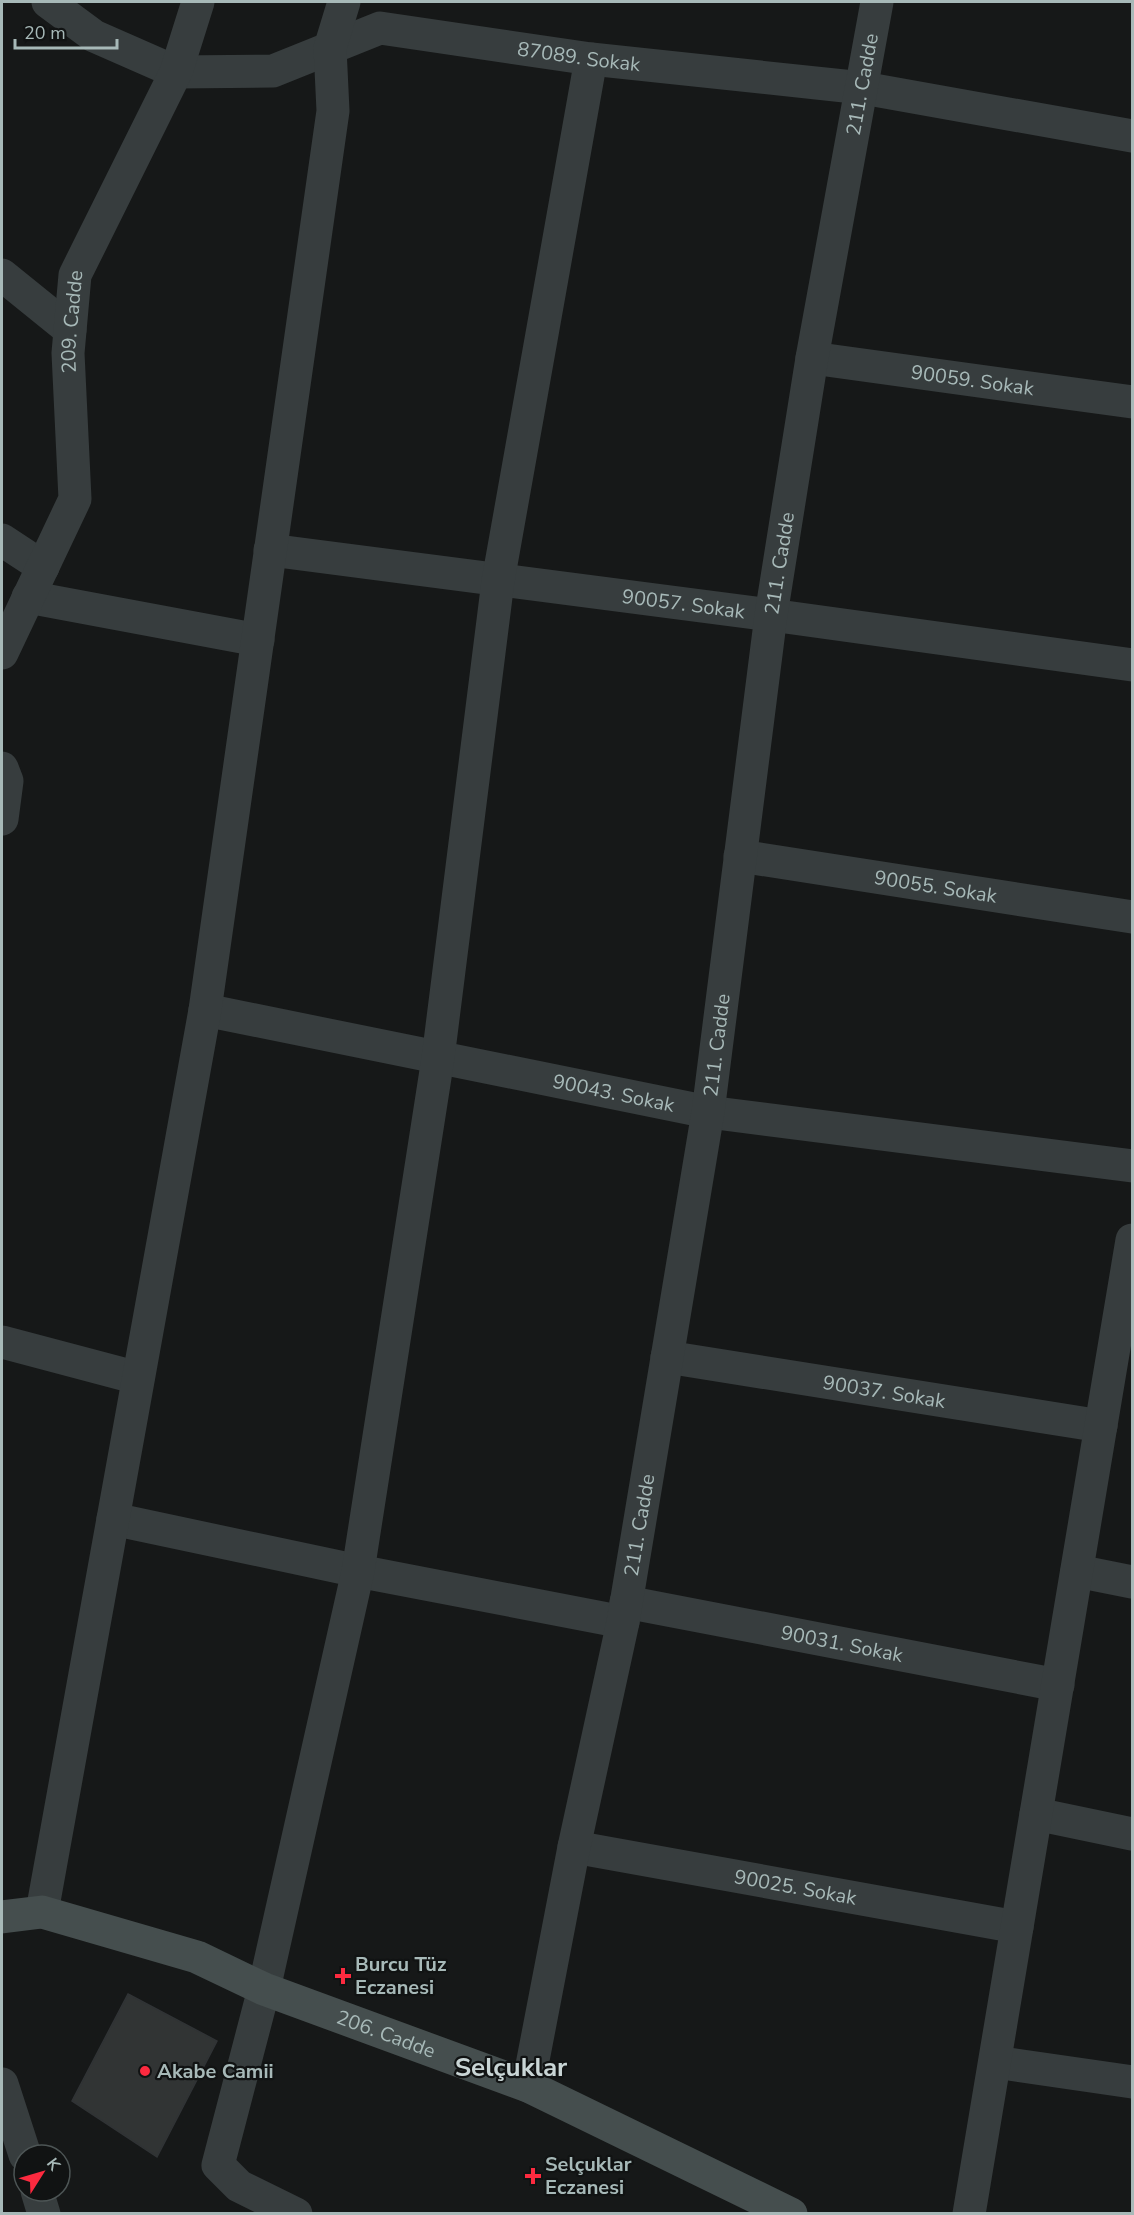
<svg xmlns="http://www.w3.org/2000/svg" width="1134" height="2215" font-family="'Nunito Sans',sans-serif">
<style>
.building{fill:#313434;stroke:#303335;stroke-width:1.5}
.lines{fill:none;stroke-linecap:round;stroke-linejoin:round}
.street{stroke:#373d3e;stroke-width:33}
.secondary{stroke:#454e4e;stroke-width:33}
.poi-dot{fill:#fd2a3f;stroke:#111313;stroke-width:2}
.labels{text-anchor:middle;stroke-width:4.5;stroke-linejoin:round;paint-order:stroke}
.street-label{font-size:20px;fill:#a7b9b8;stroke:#111313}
.poi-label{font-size:20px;font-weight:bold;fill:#a7b9b8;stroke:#111313;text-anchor:start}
.district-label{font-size:26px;font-weight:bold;fill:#c9d5d5;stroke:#111313}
</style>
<rect width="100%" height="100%" fill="#161818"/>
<polygon class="building" points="128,1994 217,2041 157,2157 72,2101"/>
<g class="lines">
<g class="street">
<path id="s1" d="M48 2 94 36 176 72 273 71 380 28 591 59 863 88 1132 136"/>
<polyline points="2,275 70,330"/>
<path id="s2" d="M812 358 1132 402"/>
<polyline points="2,540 43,567"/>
<path id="s3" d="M270 550 771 615 1132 665"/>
<polyline points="28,597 258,640"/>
<path id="s4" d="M2 653 75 499 68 353 75 275 176 72 198 2"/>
<polyline points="2,768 7,781 2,819"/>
<path id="s5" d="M740 856 1132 917"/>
<path id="s6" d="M205 1010 708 1112 1132 1166"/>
<polyline points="2,1342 138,1378"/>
<path id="s7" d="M667 1357 1101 1426"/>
<polyline points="113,1519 358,1571 623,1622"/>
<polyline points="1077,1571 1132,1582"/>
<path id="s8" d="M626 1602 1058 1685"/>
<polyline points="1036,1814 1132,1834"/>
<path id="s9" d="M574 1847 1017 1927"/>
<polyline points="42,1912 205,1010 333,111 330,48 344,2"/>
<polyline points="995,2062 1132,2082"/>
<polyline points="2,2084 25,2155"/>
<path id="s10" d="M528 2086 574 1847 623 1622 708 1112 771 615 812 358 877 2"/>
<polyline points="37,2191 44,2214"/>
<polyline points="296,2214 239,2186 218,2165 264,1989 358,1571 438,1058 498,581 591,59"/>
<polyline points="969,2214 1132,1240"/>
</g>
<path class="secondary" id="s11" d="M2 1917 42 1912 197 1957 264 1989 528 2086 791 2214"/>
</g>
<g class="poi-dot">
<path d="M340 1967h6v6h6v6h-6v6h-6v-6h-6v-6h6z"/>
<circle cx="145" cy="2071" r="6"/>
<path d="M530 2167h6v6h6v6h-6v6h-6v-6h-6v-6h6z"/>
</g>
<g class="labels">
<g class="street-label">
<text dy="7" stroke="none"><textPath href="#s1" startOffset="560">87089. Sokak</textPath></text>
<text dy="7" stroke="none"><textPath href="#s10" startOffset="2030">211. Cadde</textPath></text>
<text dy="7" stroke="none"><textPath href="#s4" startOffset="348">209. Cadde</textPath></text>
<text dy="7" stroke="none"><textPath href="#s2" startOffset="162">90059. Sokak</textPath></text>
<text dy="7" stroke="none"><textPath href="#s10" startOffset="1544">211. Cadde</textPath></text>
<text dy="7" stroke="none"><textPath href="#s3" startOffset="417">90057. Sokak</textPath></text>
<text dy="7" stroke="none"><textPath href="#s5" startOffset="198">90055. Sokak</textPath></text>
<text dy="7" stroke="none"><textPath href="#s10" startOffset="1058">211. Cadde</textPath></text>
<text dy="7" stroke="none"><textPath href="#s6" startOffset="417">90043. Sokak</textPath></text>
<text dy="7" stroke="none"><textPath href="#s7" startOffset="220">90037. Sokak</textPath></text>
<text dy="7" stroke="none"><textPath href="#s10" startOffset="572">211. Cadde</textPath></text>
<text dy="7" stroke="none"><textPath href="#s8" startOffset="220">90031. Sokak</textPath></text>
<text dy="7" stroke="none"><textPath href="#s9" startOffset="225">90025. Sokak</textPath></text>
<text dy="7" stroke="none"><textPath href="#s11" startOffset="406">206. Cadde</textPath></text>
</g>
<g class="poi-label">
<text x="355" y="1971">Burcu Tüz<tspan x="355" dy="23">Eczanesi</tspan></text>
<text x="157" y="2078">Akabe Camii</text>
<text x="545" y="2171">Selçuklar<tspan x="545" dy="23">Eczanesi</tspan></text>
</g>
<g class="district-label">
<text x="511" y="2076">Selçuklar</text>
</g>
</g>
<rect width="1134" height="2215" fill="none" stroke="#a7b9b8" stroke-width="6"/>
<g transform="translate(42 2173) rotate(53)"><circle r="28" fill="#111313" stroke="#4d5555" stroke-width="1.5"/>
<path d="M0-4.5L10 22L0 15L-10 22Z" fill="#fd2a3f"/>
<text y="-9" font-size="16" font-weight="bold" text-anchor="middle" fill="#a7b9b8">K</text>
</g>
<path d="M15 39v9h102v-9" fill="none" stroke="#a7b9b8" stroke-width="3"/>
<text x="24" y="39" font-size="18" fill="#a7b9b8" stroke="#111313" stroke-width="4.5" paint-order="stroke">20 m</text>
</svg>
